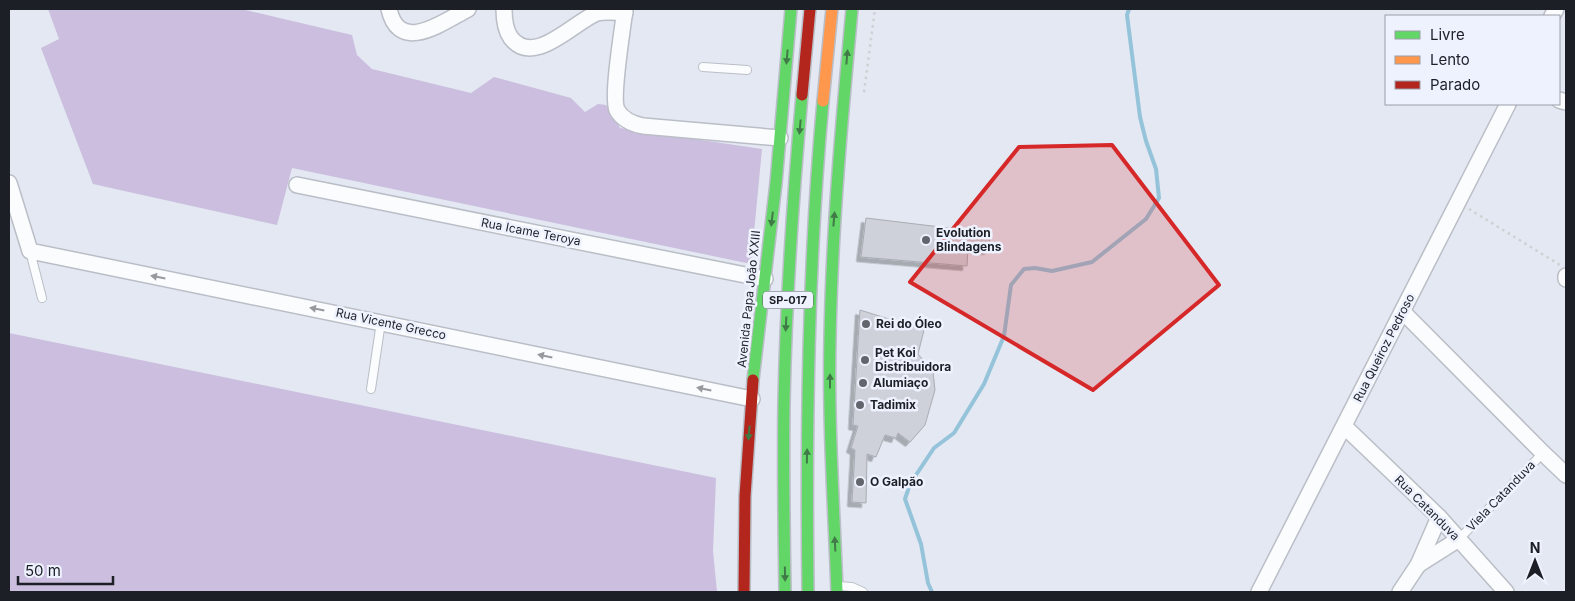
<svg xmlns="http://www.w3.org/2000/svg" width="1575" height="601" font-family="Inter,sans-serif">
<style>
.forest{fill:#cbbede}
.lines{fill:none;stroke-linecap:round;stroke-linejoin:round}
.stream{stroke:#95c3da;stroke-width:4}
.building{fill:#cfd1da;stroke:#a9acb3;filter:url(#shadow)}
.lane-casing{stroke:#babec6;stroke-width:10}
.street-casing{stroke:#babec6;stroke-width:18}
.fast-casing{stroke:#babec6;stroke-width:14}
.slow-casing{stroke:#babec6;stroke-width:14}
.jam-casing{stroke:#babec6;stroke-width:14}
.path{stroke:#cfd0d3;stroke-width:2.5;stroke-dasharray:2.5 4;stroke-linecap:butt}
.lane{stroke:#fbfcfd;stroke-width:8}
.street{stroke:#fbfcfd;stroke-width:15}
.fast{stroke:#63d668;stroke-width:11}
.slow{stroke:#ff974d;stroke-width:11}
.jam{stroke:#b3261e;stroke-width:11}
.oneway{fill:#407a47}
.oneway2{fill:#97999c}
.marked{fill:#d62828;fill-opacity:0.2;stroke:#d62828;stroke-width:4;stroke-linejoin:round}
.poi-dot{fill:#62656d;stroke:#eef2fe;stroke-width:2}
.labels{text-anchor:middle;stroke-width:5;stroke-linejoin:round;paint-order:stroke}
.shield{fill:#eef2fe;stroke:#5b5e67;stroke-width:1}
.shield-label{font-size:11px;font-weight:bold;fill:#1c1f26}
.street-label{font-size:12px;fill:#1c1f26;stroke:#eef2fe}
.poi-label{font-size:12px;font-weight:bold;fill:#1c1f26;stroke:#eef2fe;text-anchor:start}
</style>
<defs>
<filter id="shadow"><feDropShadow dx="-4.5" dy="4.5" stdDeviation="0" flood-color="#0004"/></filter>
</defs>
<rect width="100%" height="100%" fill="#e3e8f2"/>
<g class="forest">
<polygon points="48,9 241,9 352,35 357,55 372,69 471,93 494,77 571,98 585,112 598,104 606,105 620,128 762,149 751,264 292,168 277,225 93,184 41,48 59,39"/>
<polygon points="9,333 716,478 713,551 717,592 9,592"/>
</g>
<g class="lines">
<polyline class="stream" points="932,592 928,583 921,544 905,499 910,484 934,448 954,433 984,384 1004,336 1011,285 1024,269 1035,268 1052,271 1092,262 1146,219 1159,198 1156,169 1146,141 1140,117 1127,15 1129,9"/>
</g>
<g class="building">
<polygon points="866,218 990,233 989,250 968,248 967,266 861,257"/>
<polygon points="860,310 924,330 918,354 933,372 935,390 925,425 910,442 898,433 896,438 885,435 876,457 867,454 866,503 852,502 855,450 851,448 858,426 853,425"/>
</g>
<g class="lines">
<defs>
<g id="lane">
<polyline points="703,67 747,70"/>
<polyline points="30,251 42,298"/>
<polyline points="371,389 381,322"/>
<polyline points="1459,539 1543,453"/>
<polyline points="839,586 852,587 863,592"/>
</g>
<g id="street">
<path d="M389 9C399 55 443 22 468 9"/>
<path d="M504 9C504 20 505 30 511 38 534 68 575 21 597 13 606 11 616 12 625 13"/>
<path d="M625 9C623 27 611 97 617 110 622 119 633 124 643 126L780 138"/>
<polyline points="1552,16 1556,9"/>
<polyline points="1559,100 1566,102"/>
<polyline points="9,183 30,251 752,399"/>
<polyline points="297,185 765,279"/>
<polyline points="1566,276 1566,279"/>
<polyline points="1403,312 1543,453 1566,475"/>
<polyline points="1345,427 1439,517 1506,592"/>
<polyline points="1418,565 1459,539"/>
<polyline points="1259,592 1508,104"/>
<polyline points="1400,592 1418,565 1439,517"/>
</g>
<g id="fast">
<polyline points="753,380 776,183 791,9"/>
<path d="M785 592C784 529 783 465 784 402 786 299 793 197 802 95"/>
<path d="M808 592C806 428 808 265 823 101"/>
<path d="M837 592C834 507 828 423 830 338 832 228 842 118 852 9"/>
</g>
<polyline id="slow" points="823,101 832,9"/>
<g id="jam">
<polyline points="802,95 810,9"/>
<polyline points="744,592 745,496 753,380"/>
</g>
</defs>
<use href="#lane" class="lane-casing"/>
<use href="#street" class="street-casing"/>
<use href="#fast" class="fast-casing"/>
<use href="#slow" class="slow-casing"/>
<use href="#jam" class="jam-casing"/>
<g class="path">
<polyline points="864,92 875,9"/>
<polyline points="1469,209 1560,265"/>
</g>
<use href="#lane" class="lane"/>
<use href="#street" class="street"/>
<use href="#fast" class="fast"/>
<use href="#slow" class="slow"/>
<use href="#jam" class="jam"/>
</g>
<defs><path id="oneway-solid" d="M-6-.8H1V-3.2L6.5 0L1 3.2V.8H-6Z" transform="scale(1.25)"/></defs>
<g class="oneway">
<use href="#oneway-solid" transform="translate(787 57) rotate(95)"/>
<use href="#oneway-solid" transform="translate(847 57) rotate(-85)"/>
<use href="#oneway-solid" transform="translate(800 127) rotate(95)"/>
<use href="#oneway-solid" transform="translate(772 219) rotate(97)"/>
<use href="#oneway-solid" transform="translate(834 219) rotate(-85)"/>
<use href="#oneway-solid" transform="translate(786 324) rotate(93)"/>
<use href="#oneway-solid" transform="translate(830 381) rotate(-90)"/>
<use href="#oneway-solid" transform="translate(749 433) rotate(95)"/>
<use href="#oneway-solid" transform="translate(807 456) rotate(-89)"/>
<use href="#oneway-solid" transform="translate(835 544) rotate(-93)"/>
<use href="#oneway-solid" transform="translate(785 574) rotate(89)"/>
</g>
<g class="oneway2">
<use href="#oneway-solid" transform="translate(158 277) rotate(-169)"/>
<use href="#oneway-solid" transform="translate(317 309) rotate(-169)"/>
<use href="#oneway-solid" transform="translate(545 356) rotate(-168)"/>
<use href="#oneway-solid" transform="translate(704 389) rotate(-168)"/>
</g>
<path class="marked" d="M1112 145 1219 285 1093 390 910 282 1019 147Z"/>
<g class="poi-dot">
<circle cx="926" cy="240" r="5"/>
<circle cx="866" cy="324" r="5"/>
<circle cx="865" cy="360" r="5"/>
<circle cx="863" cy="383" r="5"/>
<circle cx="860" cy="405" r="5"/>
<circle cx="860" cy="482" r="5"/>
</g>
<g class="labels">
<rect class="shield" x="763" y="291.5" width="50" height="17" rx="4"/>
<g class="shield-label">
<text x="788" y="304">SP-017</text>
</g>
<g class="street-label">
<text transform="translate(531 232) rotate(11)" y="4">Rua Icame Teroya</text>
<text transform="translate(749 299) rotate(-84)" y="4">Avenida Papa João XXIII</text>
<text transform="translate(391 324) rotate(12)" y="4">Rua Vicente Grecco</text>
<text transform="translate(1384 348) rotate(-63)" y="4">Rua Queiroz Pedroso</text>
<text transform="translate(1501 496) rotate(-46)" y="4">Viela Catanduva</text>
<text transform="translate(1427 508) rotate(45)" y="4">Rua Catanduva</text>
</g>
<g class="poi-label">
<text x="936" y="237">Evolution<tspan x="936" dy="14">Blindagens</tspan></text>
<text x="876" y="328">Rei do Óleo</text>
<text x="875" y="357">Pet Koi<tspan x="875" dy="14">Distribuidora</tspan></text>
<text x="873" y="387">Alumiaço</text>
<text x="870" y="409">Tadimix</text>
<text x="870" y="486">O Galpão</text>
</g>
</g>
<rect width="1575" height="601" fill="none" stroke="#1c1f26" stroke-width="20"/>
<rect x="1385" y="15" width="175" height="90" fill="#eef2fe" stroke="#9a9ea8"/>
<rect x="1395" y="31" width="25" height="8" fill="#63d668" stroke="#9a9ea8"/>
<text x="1430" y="40" font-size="15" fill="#1c1f26">Livre</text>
<rect x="1395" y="56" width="25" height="8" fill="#ff974d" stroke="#9a9ea8"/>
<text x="1430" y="65" font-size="15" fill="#1c1f26">Lento</text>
<rect x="1395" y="81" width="25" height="8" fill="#b3261e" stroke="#9a9ea8"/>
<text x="1430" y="90" font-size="15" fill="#1c1f26">Parado</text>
<g transform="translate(1535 561)" stroke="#eef2fe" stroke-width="4" paint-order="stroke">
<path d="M0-4L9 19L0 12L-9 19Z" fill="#1c1f26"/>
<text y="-8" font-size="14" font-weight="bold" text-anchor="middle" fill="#1c1f26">N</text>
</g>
<path d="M18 576v8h95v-8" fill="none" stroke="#1c1f26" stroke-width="2.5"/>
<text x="25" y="576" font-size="15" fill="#1c1f26" stroke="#eef2fe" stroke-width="4" paint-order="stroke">50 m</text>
</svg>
